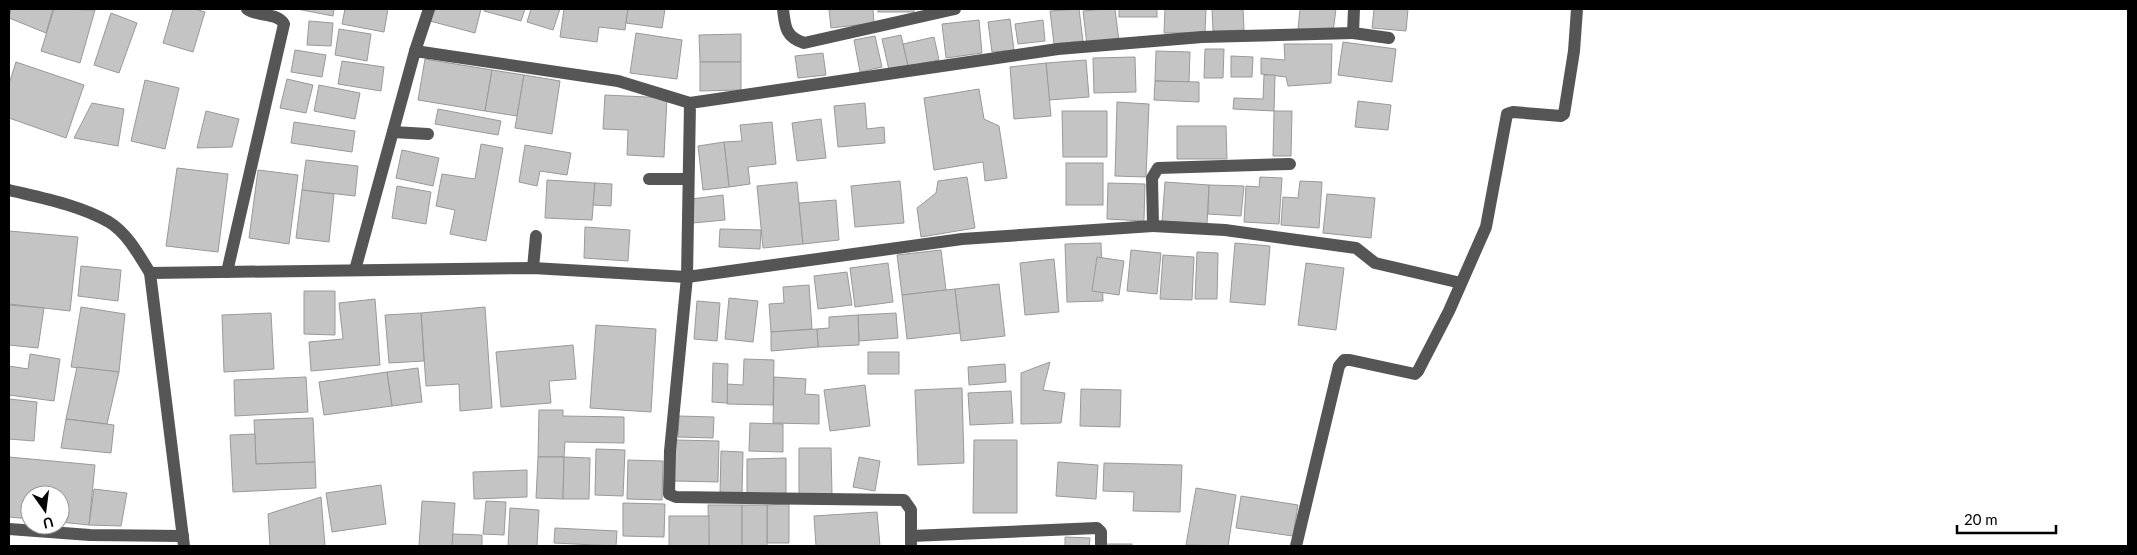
<svg xmlns="http://www.w3.org/2000/svg" width="2137" height="555" font-family="Lato,sans-serif">
<style>
.building{fill:#c4c4c4;stroke:#999}
.lines{fill:none;stroke-linecap:round;stroke-linejoin:round}
.minor{stroke:#555;stroke-width:12}
</style>
<rect width="100%" height="100%" fill="#fff"/>
<g class="building">
<polygon points="11,9 53,9 46,33 9,18"/>
<polygon points="54,9 95,10 80,63 41,51"/>
<polygon points="173,9 195,9 205,12 193,52 163,43"/>
<polygon points="297,9 334,9 333,16"/>
<polygon points="345,9 388,9 384,32 342,24"/>
<polygon points="433,9 481,9 475,33 430,21"/>
<polygon points="484,9 525,9 521,21 484,11"/>
<polygon points="531,9 560,9 553,30 527,22"/>
<polygon points="564,9 628,9 625,30 599,27 597,42 560,37"/>
<polygon points="628,9 665,9 662,28 626,23"/>
<polygon points="829,9 873,9 874,23 831,28"/>
<rect x="878" y="9" width="36" height="3"/>
<polygon points="1079,9 1083,41 1054,44 1050,11"/>
<polygon points="1104,9 1115,9 1119,41 1087,45 1083,11"/>
<rect x="1119" y="9" width="38" height="8"/>
<polygon points="1165,9 1206,9 1205,33 1164,33"/>
<polygon points="1212,9 1243,9 1244,30 1213,31"/>
<polygon points="1300,9 1336,9 1333,32 1298,29"/>
<polygon points="1374,9 1408,9 1406,31 1372,28"/>
<polygon points="111,13 137,23 119,73 94,65"/>
<polygon points="1010,19 1014,50 992,52 988,22"/>
<polygon points="979,20 982,53 946,58 942,24"/>
<polygon points="1043,20 1045,41 1018,44 1015,24"/>
<polygon points="309,21 333,23 331,46 307,45"/>
<polygon points="339,29 371,34 367,61 335,55"/>
<polygon points="636,33 682,40 677,79 630,73"/>
<polygon points="741,34 741,62 700,62 699,35"/>
<polygon points="901,35 908,66 889,70 882,39"/>
<polygon points="875,36 882,67 860,72 854,40"/>
<polygon points="934,37 939,60 908,66 903,44"/>
<polygon points="1343,42 1396,49 1392,82 1338,75"/>
<polygon points="1284,44 1332,44 1331,83 1288,86 1286,77 1261,74 1261,58 1285,60"/>
<polygon points="1205,49 1224,49 1223,78 1204,78"/>
<polygon points="295,50 326,55 322,77 291,72"/>
<polygon points="1156,51 1190,52 1189,82 1155,81"/>
<polygon points="823,53 826,75 798,78 795,56"/>
<polygon points="1231,56 1253,57 1252,77 1231,77"/>
<polygon points="1135,57 1136,92 1094,93 1093,58"/>
<polygon points="425,59 492,70 485,111 418,100"/>
<polygon points="1086,60 1089,97 1049,100 1046,63"/>
<polygon points="342,61 384,67 381,91 338,84"/>
<polygon points="16,62 84,85 66,138 9,118 9,84"/>
<polygon points="700,62 741,62 741,90 700,91"/>
<polygon points="1046,63 1051,116 1014,119 1010,67"/>
<polygon points="492,70 524,75 517,116 485,111"/>
<polygon points="524,75 560,81 552,134 515,128"/>
<polygon points="1264,75 1275,75 1274,111 1233,109 1234,98 1263,99"/>
<polygon points="287,79 313,85 306,113 280,108"/>
<polygon points="145,80 179,88 165,149 131,141"/>
<polygon points="1155,81 1199,82 1199,102 1154,100"/>
<polygon points="319,85 360,93 355,119 314,111"/>
<polygon points="979,89 984,119 999,126 1007,178 985,181 983,162 934,170 924,98"/>
<polygon points="605,95 667,98 664,157 627,155 628,130 603,129"/>
<polygon points="1358,101 1391,105 1388,130 1355,127"/>
<polygon points="1117,102 1149,104 1146,177 1115,176"/>
<polygon points="92,103 124,109 118,146 74,138"/>
<polygon points="865,103 867,129 884,127 885,143 838,147 834,106"/>
<polygon points="438,109 501,121 498,135 435,124"/>
<polygon points="206,111 239,119 232,147 197,148"/>
<polygon points="1062,111 1107,111 1107,157 1063,157"/>
<polygon points="1274,111 1292,111 1291,156 1273,156"/>
<polygon points="821,119 826,158 797,161 792,123"/>
<polygon points="294,122 355,131 352,152 291,143"/>
<polygon points="772,122 776,164 748,167 750,184 729,187 724,142 742,141 740,125"/>
<polygon points="1177,126 1226,126 1227,159 1177,159"/>
<polygon points="724,142 729,187 703,190 698,146"/>
<polygon points="481,144 503,148 486,241 450,234 455,210 436,206 442,174 475,179"/>
<polygon points="525,145 571,153 567,175 540,171 537,186 519,182"/>
<polygon points="402,150 439,158 433,186 396,178"/>
<polygon points="306,160 358,166 355,196 302,190"/>
<rect x="1066" y="163" width="37" height="42"/>
<polygon points="177,168 228,174 218,252 166,246"/>
<polygon points="258,170 298,175 289,244 249,238"/>
<polygon points="967,177 975,228 921,237 917,208 936,193 938,181"/>
<polygon points="1260,177 1282,178 1279,224 1244,222 1246,186 1259,187"/>
<polygon points="547,180 595,183 592,220 545,218"/>
<polygon points="900,181 904,223 855,227 851,186"/>
<polygon points="1300,181 1322,182 1319,228 1281,225 1283,197 1298,198"/>
<polygon points="797,182 803,244 763,248 757,186"/>
<polygon points="1165,182 1209,185 1207,224 1162,221"/>
<polygon points="595,183 612,184 611,206 593,205"/>
<polygon points="1108,183 1145,184 1144,221 1107,219"/>
<polygon points="1209,185 1244,186 1241,216 1208,214"/>
<polygon points="397,186 431,192 426,224 392,218"/>
<polygon points="302,190 334,194 329,242 296,238"/>
<polygon points="1327,194 1375,198 1371,238 1323,233"/>
<polygon points="723,195 725,220 693,223 691,199"/>
<polygon points="836,200 839,240 803,244 799,203"/>
<polygon points="585,227 630,230 628,261 584,258"/>
<polygon points="720,229 761,230 760,249 719,247"/>
<polygon points="9,231 78,237 70,311 9,304"/>
<polygon points="1101,243 1103,301 1067,302 1065,244"/>
<polygon points="1235,243 1270,246 1265,305 1230,302"/>
<polygon points="941,250 946,290 902,295 897,255"/>
<polygon points="1131,250 1161,253 1157,294 1127,291"/>
<polygon points="1197,252 1218,253 1217,299 1195,299"/>
<polygon points="1163,255 1194,257 1192,300 1160,299"/>
<polygon points="1097,257 1124,261 1119,295 1092,291"/>
<polygon points="1054,259 1059,312 1025,315 1020,263"/>
<polygon points="888,263 893,302 855,307 850,268"/>
<polygon points="1306,263 1344,268 1336,330 1298,325"/>
<polygon points="81,266 121,270 118,301 78,296"/>
<polygon points="847,272 852,305 818,309 814,276"/>
<polygon points="999,284 1005,336 961,341 955,289"/>
<polygon points="809,285 812,329 771,332 769,304 784,303 783,287"/>
<polygon points="955,289 960,333 907,339 902,295"/>
<polygon points="304,291 335,291 335,335 304,334"/>
<polygon points="729,298 758,301 753,342 725,339"/>
<polygon points="375,299 380,365 311,371 309,342 343,339 339,303"/>
<polygon points="697,301 720,303 717,341 694,339"/>
<polygon points="9,305 44,308 38,348 9,345"/>
<polygon points="81,307 125,314 119,372 71,367"/>
<polygon points="485,307 492,408 460,411 459,384 426,386 421,313"/>
<polygon points="271,313 274,369 224,372 222,315"/>
<polygon points="421,313 424,361 389,363 385,315"/>
<polygon points="896,313 898,338 859,341 858,315"/>
<polygon points="858,315 859,345 818,347 817,329 829,328 829,317"/>
<polygon points="596,325 656,329 651,412 590,408"/>
<polygon points="817,329 818,347 771,351 771,332"/>
<polygon points="573,345 576,379 549,381 551,403 501,407 496,352"/>
<rect x="868" y="352" width="31" height="22"/>
<polygon points="30,354 60,359 54,401 9,395 9,366 28,369"/>
<polygon points="744,359 774,360 773,405 727,404 727,384 743,385"/>
<polygon points="1050,362 1043,390 1065,393 1061,423 1021,424 1021,373"/>
<polygon points="713,363 728,364 727,403 712,402"/>
<polygon points="1005,364 1006,382 969,385 968,367"/>
<polygon points="77,367 119,372 107,424 66,419"/>
<polygon points="418,368 422,402 392,406 387,372"/>
<polygon points="387,372 392,406 324,415 319,382"/>
<polygon points="306,377 308,412 235,416 234,380"/>
<polygon points="774,377 806,379 805,394 819,395 819,424 773,423"/>
<polygon points="865,385 870,426 830,431 824,390"/>
<polygon points="962,388 964,463 918,465 915,390"/>
<polygon points="1081,389 1121,390 1120,427 1080,426"/>
<polygon points="1011,391 1013,423 970,425 968,393"/>
<polygon points="9,399 37,402 34,441 9,439"/>
<polygon points="539,410 563,410 563,416 624,417 624,443 565,442 564,457 538,457"/>
<polygon points="679,416 714,417 713,438 678,437"/>
<polygon points="313,418 315,462 256,464 254,420"/>
<polygon points="66,419 114,425 111,453 61,448"/>
<polygon points="750,423 783,424 783,452 749,451"/>
<polygon points="255,434 256,464 315,462 316,488 233,492 230,435"/>
<polygon points="675,440 719,441 718,482 674,481"/>
<polygon points="974,440 1017,440 1017,513 973,513"/>
<polygon points="799,448 831,448 832,494 799,494"/>
<polygon points="596,449 625,450 623,496 595,495"/>
<polygon points="721,451 743,452 742,495 720,494"/>
<polygon points="9,457 95,465 89,525 60,522 60,495 30,495 30,519 9,517"/>
<polygon points="538,457 564,457 563,499 536,498"/>
<polygon points="564,457 590,458 589,499 563,499"/>
<polygon points="859,457 880,461 875,491 853,487"/>
<polygon points="786,458 786,495 747,496 747,459"/>
<polygon points="628,460 663,461 662,500 627,499"/>
<polygon points="1058,462 1098,465 1096,499 1056,496"/>
<polygon points="1104,463 1182,465 1180,512 1133,511 1134,492 1103,491"/>
<polygon points="527,470 527,497 474,499 473,472"/>
<polygon points="381,485 386,524 332,532 326,493"/>
<polygon points="1196,488 1236,495 1228,546 1186,545"/>
<polygon points="94,489 127,493 121,526 89,525"/>
<polygon points="1241,496 1298,505 1293,536 1236,528"/>
<polygon points="321,497 325,546 270,546 268,514"/>
<polygon points="422,501 455,503 452,546 419,546"/>
<polygon points="486,501 506,502 504,535 483,534"/>
<polygon points="623,503 665,504 664,537 623,536"/>
<polygon points="789,504 789,543 767,543 767,505"/>
<polygon points="708,505 742,505 742,546 709,546"/>
<rect x="742" y="505" width="25" height="41"/>
<polygon points="510,508 539,510 537,546 508,546"/>
<polygon points="877,512 880,546 816,546 814,516"/>
<rect x="669" y="516" width="40" height="30"/>
<polygon points="555,528 617,531 616,546 554,543"/>
<polygon points="453,534 482,535 482,546 452,546"/>
<polygon points="1065,537 1090,538 1089,546 1065,546"/>
<rect x="1105" y="544" width="27" height="2"/>
</g>
<g class="lines">
<g class="minor">
<path d="M783 9C785 26 785 37 804 43L955 9"/>
<polyline points="1353,33 1389,38"/>
<polyline points="415,51 429,9"/>
<polyline points="393,132 428,134"/>
<polyline points="649,179 688,179"/>
<path d="M9 190C42 198 79 205 109 222 127 233 139 255 150 273L184 546"/>
<polyline points="1153,226 1225,230 1356,248 1375,263 1461,283"/>
<polyline points="533,268 536,236"/>
<polyline points="355,270 415,51 618,81 690,103"/>
<path d="M227 272 284 24C277 12 257 17 247 9"/>
<polyline points="150,273 533,268 687,277 962,239 1153,226 1152,178 1158,168 1290,164"/>
<polyline points="9,529 90,535 183,536"/>
<polyline points="911,536 1097,528 1101,532 1101,546"/>
<polyline points="911,546 911,510 904,500 676,497 669,494 670,451 687,277 690,103 1058,49 1202,37 1353,33 1354,9"/>
<polyline points="1296,546 1339,366 1344,360 1350,360 1415,374 1418,371 1449,311 1486,227 1507,114 1513,112 1561,116 1564,114 1574,51 1577,9"/>
</g>
</g>
<rect width="2137" height="555" fill="none" stroke="#000000" stroke-width="20"/>
<g transform="translate(45 510) rotate(166)"><circle r="24" fill="#ffffff" stroke="#999999"/>
<path d="M0-4L9 19L0 12L-9 19Z" fill="#000000"/>
<text y="-8" font-size="14" font-weight="bold" text-anchor="middle" fill="#000000">U</text>
</g>
<path d="M1957 525v8h99v-8" fill="none" stroke="#000000" stroke-width="2.5"/>
<text x="1964" y="525" font-size="15" fill="#000000" stroke="#ffffff" stroke-width="4" paint-order="stroke">20 m</text>
</svg>
